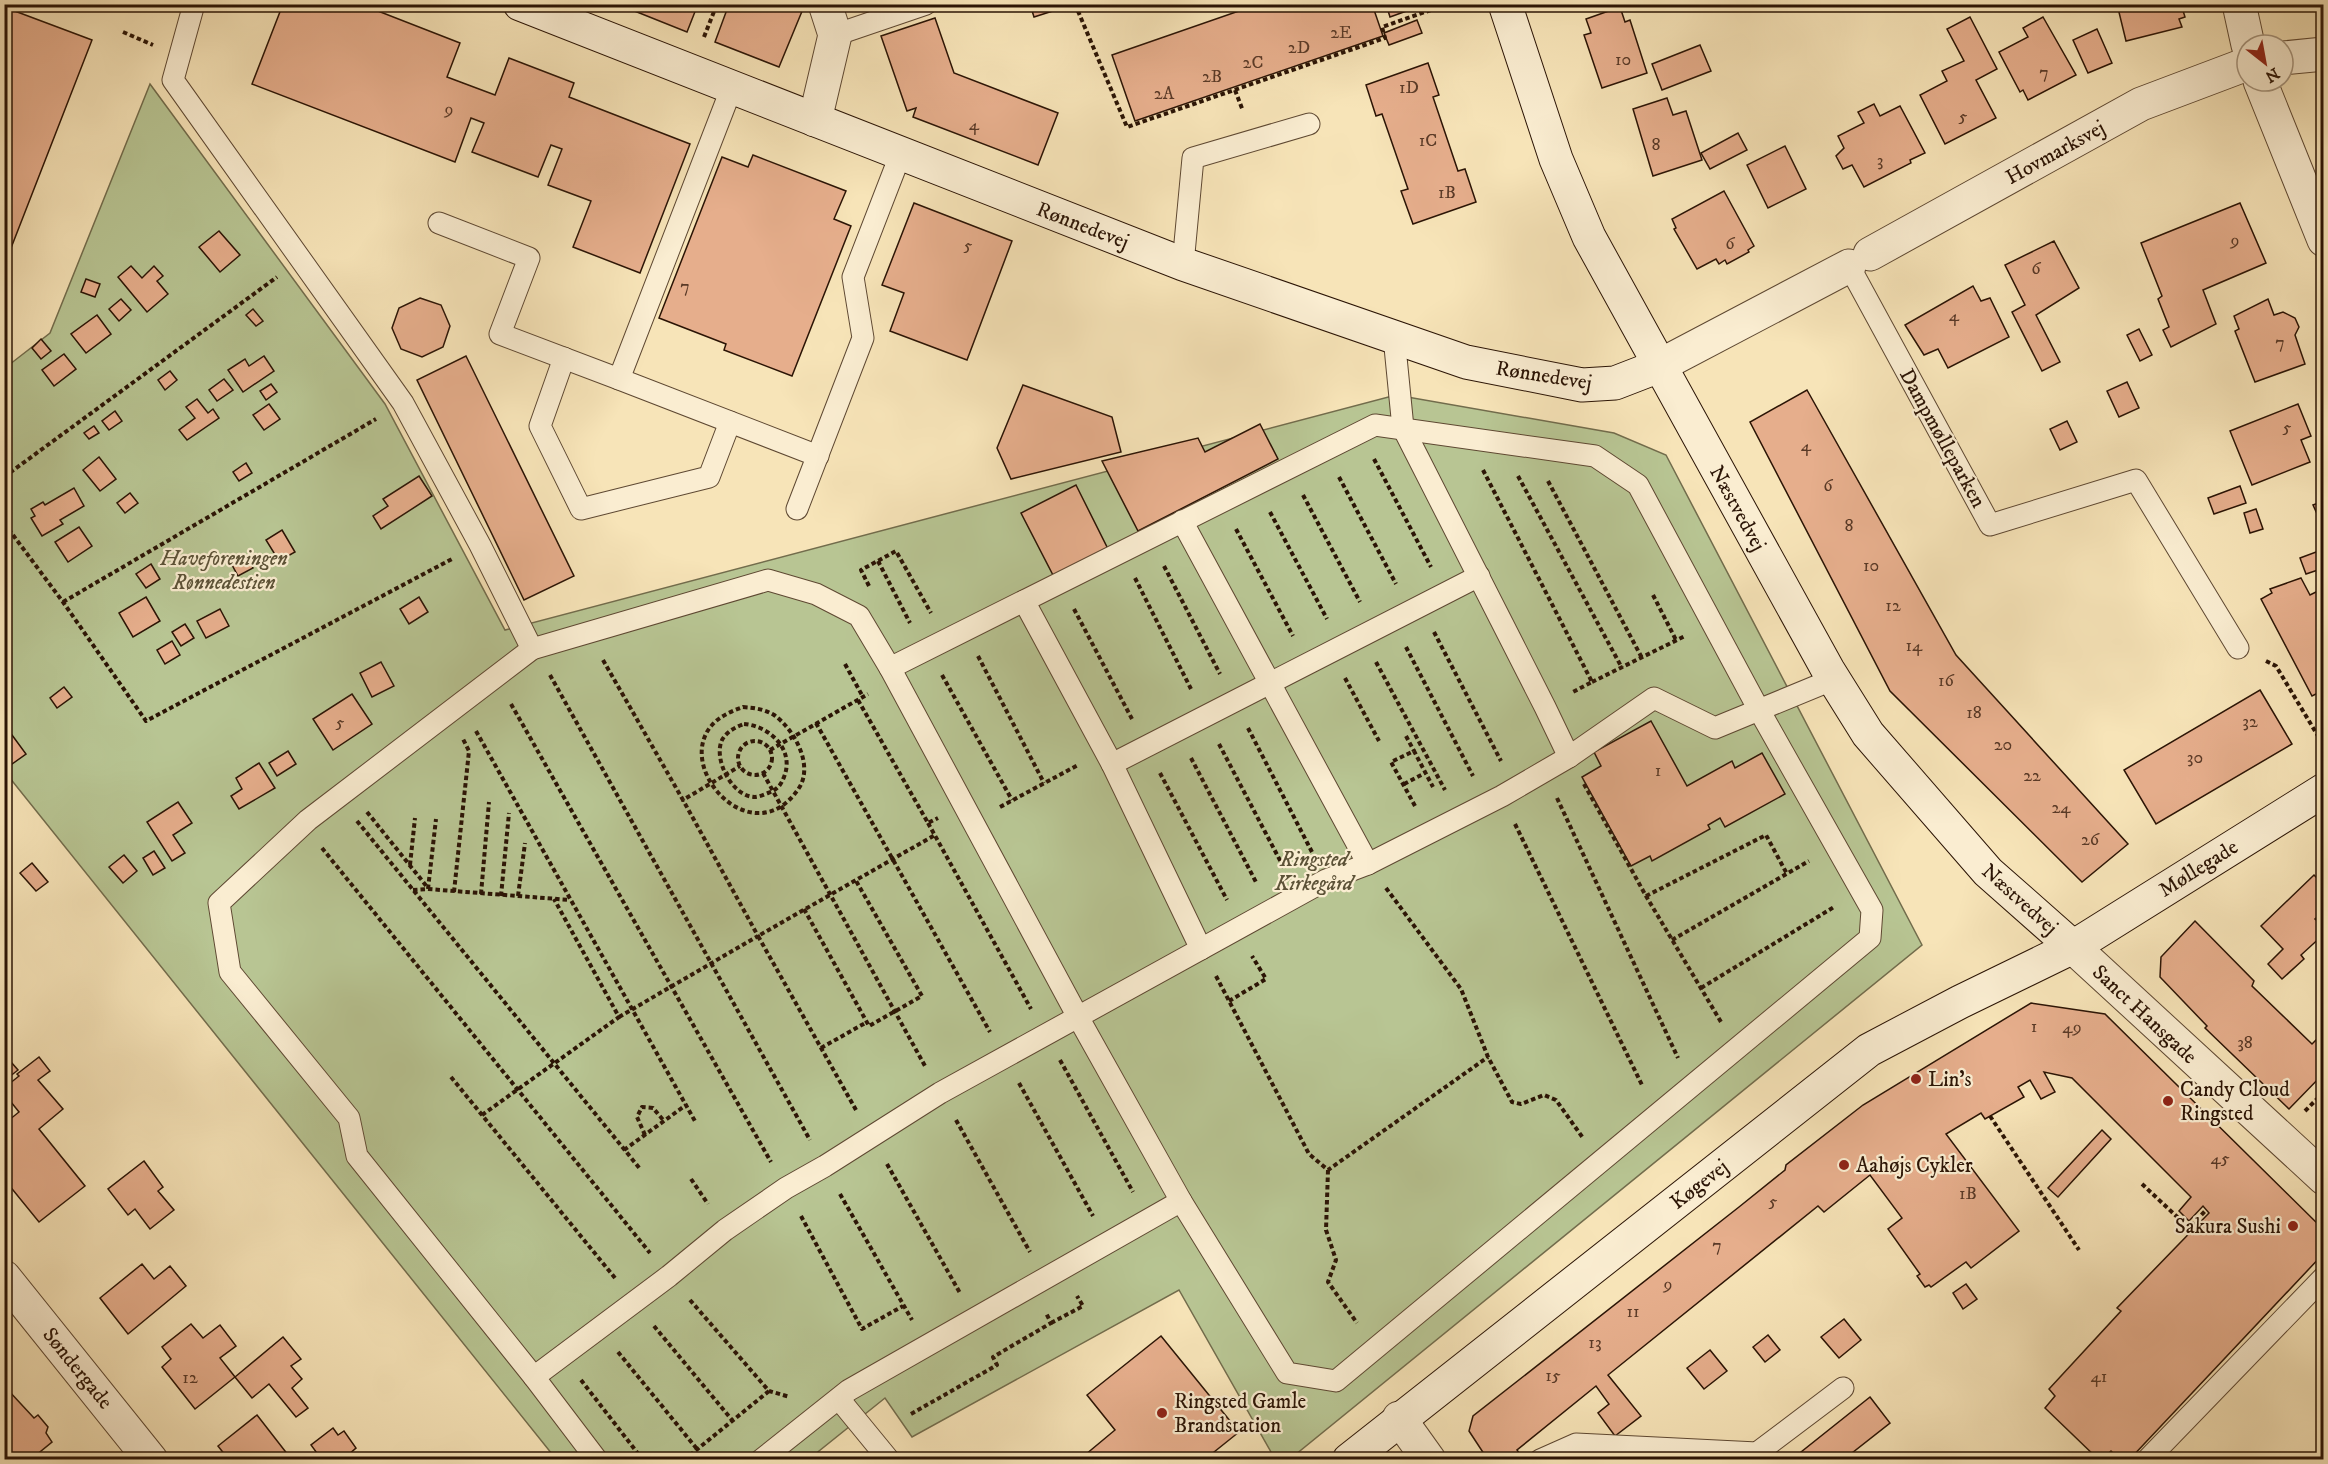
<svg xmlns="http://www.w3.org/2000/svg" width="2328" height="1464" font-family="'IM FELL DW Pica',serif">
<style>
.green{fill:#b8c593;stroke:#726c4c;stroke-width:1.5}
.building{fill:#e6ae8c;stroke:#2b1405;stroke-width:1.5}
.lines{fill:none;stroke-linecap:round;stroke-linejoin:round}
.lane-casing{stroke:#5e4832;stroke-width:23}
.street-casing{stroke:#5e4832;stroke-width:35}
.secondary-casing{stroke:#2b1405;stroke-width:35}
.path{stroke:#2b1405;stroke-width:4;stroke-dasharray:4.5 3;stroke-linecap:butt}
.lane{stroke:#faedd1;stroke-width:21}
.street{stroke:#faedd1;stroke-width:33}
.secondary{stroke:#faedd1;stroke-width:33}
.poi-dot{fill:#8f2418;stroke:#faedd1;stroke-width:2}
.labels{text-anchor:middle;stroke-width:4.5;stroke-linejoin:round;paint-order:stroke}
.number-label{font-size:18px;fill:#5a3a27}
.street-label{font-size:21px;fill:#2b1405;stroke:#faedd1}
.park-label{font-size:21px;font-style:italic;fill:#5c5237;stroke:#faedd1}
.poi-label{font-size:21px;fill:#2b1405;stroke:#faedd1;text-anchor:start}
</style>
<rect width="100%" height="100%" fill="#f7e4b8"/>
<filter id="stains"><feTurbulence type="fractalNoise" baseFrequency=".00333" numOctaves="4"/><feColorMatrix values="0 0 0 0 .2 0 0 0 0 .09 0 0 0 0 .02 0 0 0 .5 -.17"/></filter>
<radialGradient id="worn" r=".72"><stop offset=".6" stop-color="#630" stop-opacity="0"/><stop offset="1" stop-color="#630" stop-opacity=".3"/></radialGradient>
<polygon class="green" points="150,84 385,404 505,630 1396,395 1614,433 1666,455 1922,945 1290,1459 1275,1459 1179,1290 912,1437 885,1398 809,1459 556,1459 5,772 5,368 50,333"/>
<g class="building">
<polygon points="283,4 360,4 460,43 447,77 495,95 509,58 574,83 569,97 690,144 640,273 573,247 591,201 548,185 562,149 551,145 538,177 472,152 484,123 471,118 455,162 252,84"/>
<polygon points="617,4 698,4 687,32"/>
<polygon points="729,4 805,4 779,67 715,42"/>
<polygon points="1030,4 1057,4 1059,9 1034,17"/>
<polygon points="1259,4 1372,4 1383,36 1135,121 1112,55"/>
<polygon points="1386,4 1426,4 1390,17"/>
<polygon points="2117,4 2181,4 2185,17 2179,19 2182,27 2126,41"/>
<polygon points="4,7 92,40 4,266"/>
<polygon points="1620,7 1625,22 1630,20 1647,73 1602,88 1584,35 1591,33 1586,19"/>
<polygon points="1970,17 1997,69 1976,80 1996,118 1945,144 1920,95 1947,81 1942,71 1964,61 1947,29"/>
<polygon points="2043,17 2076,75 2028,100 2023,90 2020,92 1999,52 2028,37 2023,28"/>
<polygon points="935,18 954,73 1058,113 1038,165 913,117 916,108 907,111 881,36"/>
<polygon points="1417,20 1422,33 1389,45 1384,33"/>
<polygon points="2097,29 2112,63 2088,73 2073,40"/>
<polygon points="1700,45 1711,71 1662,90 1652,64"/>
<polygon points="1428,63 1439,95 1433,97 1458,171 1465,169 1476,202 1413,224 1401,191 1408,189 1382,114 1376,116 1366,85"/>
<polygon points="1667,98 1673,115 1686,111 1702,160 1653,176 1633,109"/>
<polygon points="1874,104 1880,116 1900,106 1925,153 1910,160 1911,163 1864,187 1852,165 1843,169 1836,156 1844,148 1838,136 1864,123 1858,112"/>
<polygon points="1738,133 1747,150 1710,169 1701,153"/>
<polygon points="1785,146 1806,189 1768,208 1747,165"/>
<polygon points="753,155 846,191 834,219 851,226 792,376 724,350 726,344 659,318 722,157 748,167"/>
<polygon points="1724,191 1754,246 1748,250 1749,252 1727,264 1725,260 1719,264 1716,259 1697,269 1674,229 1676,228 1672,219"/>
<polygon points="914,203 1012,241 967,360 890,331 904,293 882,285"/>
<polygon points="2240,203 2266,263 2203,290 2216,324 2171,347 2163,330 2169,327 2158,299 2162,296 2141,243"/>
<polygon points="219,231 240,255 220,272 199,247"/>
<polygon points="2054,241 2079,288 2036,315 2060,362 2042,371 2012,312 2025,305 2005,265"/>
<polygon points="131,266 142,278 154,266 163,276 157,281 168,294 147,312 118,277"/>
<polygon points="86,279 100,284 95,297 81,292"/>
<polygon points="1973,286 1981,301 1990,298 2009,337 1948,368 1938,349 1924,355 1905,325"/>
<polygon points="420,298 441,305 450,326 443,347 422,357 401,349 392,328 399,308"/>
<polygon points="121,299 131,310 119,321 109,309"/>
<polygon points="2268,299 2274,315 2283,312 2295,318 2299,327 2295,335 2305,364 2255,382 2235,331 2239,329 2234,316"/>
<polygon points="253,309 263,321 256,326 246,315"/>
<polygon points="97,315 111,334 86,353 71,334"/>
<polygon points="2139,329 2152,355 2140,361 2127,335"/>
<polygon points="41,339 51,351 41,359 32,348"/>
<polygon points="64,354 76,369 54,386 42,370"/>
<polygon points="264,356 274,371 243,392 228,370 245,359 249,366"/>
<polygon points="466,356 574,576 524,600 417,380"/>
<polygon points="170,371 177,380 165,390 158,380"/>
<polygon points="224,379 233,390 217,401 209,390"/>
<polygon points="2127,382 2139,408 2119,417 2107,391"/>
<polygon points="271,384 277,392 266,400 260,391"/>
<polygon points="1023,385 1112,417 1121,452 1011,479 997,448"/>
<polygon points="1807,390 1956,655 2128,844 2082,882 1890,691 1750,422"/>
<polygon points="197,399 208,413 213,409 219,418 187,440 179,430 195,418 186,407"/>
<polygon points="269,404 280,419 264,430 253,415"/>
<polygon points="2298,404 2311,436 2301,440 2310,462 2252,485 2230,431"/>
<polygon points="115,411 122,421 109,430 102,421"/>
<polygon points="2067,421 2077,442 2060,450 2050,429"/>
<polygon points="1260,424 1278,459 1138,531 1102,461 1198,438 1205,452"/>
<polygon points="94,426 99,433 89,439 84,433"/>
<polygon points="99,457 116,479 100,491 83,470"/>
<polygon points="246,463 252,473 239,481 233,472"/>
<polygon points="419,476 432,496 381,529 373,516 388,506 383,499"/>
<polygon points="1076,485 1108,549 1054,577 1021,513"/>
<polygon points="2240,486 2246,503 2214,514 2208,498"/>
<polygon points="74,488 84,506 60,520 63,524 42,536 31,518 35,516 31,509 43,502 45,505"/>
<polygon points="130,493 138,503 125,513 117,503"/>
<polygon points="2324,501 2324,529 2313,505"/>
<polygon points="2256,509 2263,529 2250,533 2244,513"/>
<polygon points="79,527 92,546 68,562 55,542"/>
<polygon points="282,530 295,552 279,561 266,540"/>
<polygon points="2324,549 2324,568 2306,574 2300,558"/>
<polygon points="247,556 253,568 238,576 231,563"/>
<polygon points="151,564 160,579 146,588 136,574"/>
<polygon points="2301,578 2310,595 2324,588 2324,690 2312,696 2261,599 2272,593 2270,589"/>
<polygon points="146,597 160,621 133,637 119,613"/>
<polygon points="419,597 428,612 409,624 400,609"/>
<polygon points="220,609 229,626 206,638 197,621"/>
<polygon points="185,624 194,638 181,646 172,632"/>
<polygon points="172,641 180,655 165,664 157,650"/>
<polygon points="381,662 394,686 372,697 360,673"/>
<polygon points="64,687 72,697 57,708 50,698"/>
<polygon points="2260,690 2292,744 2156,824 2124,770"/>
<polygon points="352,694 372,724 333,750 313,719"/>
<polygon points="1651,721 1687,786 1732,761 1735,768 1762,753 1785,794 1725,827 1720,818 1708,825 1710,829 1652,861 1650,856 1631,866 1582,777 1601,766 1594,752"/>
<polygon points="12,735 26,754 12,764 4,755 4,742"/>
<polygon points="288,751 296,764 277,776 269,763"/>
<polygon points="259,763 275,788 239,809 231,796 242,789 236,778"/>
<polygon points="178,802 192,823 173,835 185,853 172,861 147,822"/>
<polygon points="154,851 165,868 153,875 143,858"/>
<polygon points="124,855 137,871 123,883 109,867"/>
<polygon points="32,863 48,882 36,891 20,873"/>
<polygon points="2314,875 2324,885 2324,911 2315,919 2324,927 2324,934 2301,955 2304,959 2282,979 2268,964 2283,949 2261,926"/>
<polygon points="2195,921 2254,981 2252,986 2312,1044 2324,1032 2324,1073 2289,1109 2205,1028 2207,1026 2160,977 2161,957"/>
<polygon points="2031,1003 2105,1014 2324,1230 2324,1253 2129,1460 2120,1460 2111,1451 2102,1460 2099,1460 2045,1408 2055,1396 2049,1389 2121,1311 2117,1308 2209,1213 2203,1206 2189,1221 2179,1211 2191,1197 2072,1078 2044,1072 2055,1092 2041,1099 2030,1080 2018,1087 2024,1097 1985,1119 1981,1113 1946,1134 2019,1231 1971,1268 1966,1262 1931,1287 1929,1285 1925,1287 1917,1276 1920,1274 1888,1229 1902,1218 1870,1175 1824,1212 1818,1206 1608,1375 1641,1416 1615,1436 1598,1413 1609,1404 1596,1386 1517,1450 1524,1460 1488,1460 1469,1431 1473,1416 1739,1207 1785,1170 1786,1165 1863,1105"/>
<polygon points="4,1054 18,1070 4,1081"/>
<polygon points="39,1057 50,1071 38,1080 63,1109 39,1129 85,1186 39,1222 4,1179 4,1124 19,1112 11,1102 4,1107 4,1088 19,1076 17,1074"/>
<polygon points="2102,1130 2111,1139 2058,1197 2048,1188"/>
<polygon points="144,1161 163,1187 158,1191 174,1210 150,1229 135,1209 128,1215 108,1189"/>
<polygon points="142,1264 154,1279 170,1266 186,1286 128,1334 100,1298"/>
<polygon points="1966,1284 1977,1299 1963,1309 1953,1293"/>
<polygon points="1844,1319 1861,1340 1839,1358 1821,1337"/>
<polygon points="191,1324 203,1338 220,1325 236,1346 220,1358 235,1377 195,1409 162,1367 171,1359 162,1347"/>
<polygon points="1768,1335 1780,1350 1765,1362 1753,1347"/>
<polygon points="1161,1336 1239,1432 1204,1460 1079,1460 1115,1430 1087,1395"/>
<polygon points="283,1337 301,1359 291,1366 302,1379 292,1388 308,1408 296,1417 269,1384 252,1398 235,1377"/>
<polygon points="1710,1350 1727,1371 1704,1389 1687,1368"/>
<polygon points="8,1390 34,1418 38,1415 48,1427 46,1433 52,1442 30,1460 4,1460 4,1393"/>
<polygon points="1870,1397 1890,1423 1843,1460 1791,1460"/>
<polygon points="257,1415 292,1460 229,1460 218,1446"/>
<polygon points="333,1428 338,1435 344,1431 356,1448 342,1460 322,1460 311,1445"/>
</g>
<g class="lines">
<defs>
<g id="lane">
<polyline points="194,4 173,80 403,403 480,545 532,649"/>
<polyline points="835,35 926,4"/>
<polyline points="439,223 529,258 500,334 619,379 732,87"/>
<polyline points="1183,264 1193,158 1309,124"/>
<polyline points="1849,266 1990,525 2136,480 2238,648"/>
<polyline points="1394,337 1403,428 1545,707 1569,757"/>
<polyline points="564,358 540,426 581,509 709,477 730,422"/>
<polyline points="619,379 818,456"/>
<polyline points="797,509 863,338 853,277 901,153"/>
<polyline points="1182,521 1368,864"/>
<polyline points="1024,601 1112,764 1201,949"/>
<polyline points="890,668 1078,1017 1181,1201"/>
<polyline points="1112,764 1479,576"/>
<polyline points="534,1377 669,1276 725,1230 786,1188 825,1166 940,1093 1326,880 1368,864 1502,796 1569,757 1654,698 1715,728 1834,679"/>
<polyline points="839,1399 889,1460"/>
<polyline points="597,1460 534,1377 357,1156 349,1118 230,972 219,903 308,820 532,649 768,580 816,594 859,616 890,668 1375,425 1595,456 1638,485 1759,710 1872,910 1870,938 1336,1381 1287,1373 1181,1201 849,1390 761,1460"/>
<polyline points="1540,1460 1576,1444 1757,1453 1843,1388"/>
<polyline points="2147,1460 2324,1277"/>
</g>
<g id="street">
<polyline points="2239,4 2248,45"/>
<polyline points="2283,58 2324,54"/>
<polyline points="2260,81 2324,240"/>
<polyline points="815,120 835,35 825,4"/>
<polyline points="1870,254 2141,104 2247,64"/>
<polyline points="1659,366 1849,266"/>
<polyline points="2073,947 2324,1178"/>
<polyline points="4,1277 151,1460"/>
<polyline points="1399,1418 1429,1460"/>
</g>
<g id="secondary">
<polyline points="520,4 1183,264 1466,362 1582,385 1615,383 1659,366"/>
<polyline points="1505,4 1556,159 1589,237 1828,670 1868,734 1988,872 2073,947"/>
<polyline points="1349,1460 1869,1050 1960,1002 2073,947 2324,790"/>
</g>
</defs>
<use href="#lane" class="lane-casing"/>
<use href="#street" class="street-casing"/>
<use href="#secondary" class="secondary-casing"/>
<g class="path">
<polyline points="1075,4 1127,127 1385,38 1382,27 1448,4"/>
<polyline points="123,32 153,45"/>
<polyline points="704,37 717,4"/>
<polyline points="1235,90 1243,111"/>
<polyline points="1374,459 1431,567"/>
<polyline points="1483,470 1592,682 1573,692"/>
<polyline points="1518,476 1622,668"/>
<polyline points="4,477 277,277"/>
<polyline points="1339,477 1396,584"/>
<polyline points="1548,481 1642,658"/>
<polyline points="1303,495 1360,602"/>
<polyline points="1270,512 1327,619"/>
<polyline points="4,523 63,602 146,721 452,559"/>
<polyline points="1236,529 1293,636"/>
<polyline points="878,561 910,623"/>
<polyline points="1164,566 1220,674"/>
<polyline points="1135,578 1191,689"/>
<polyline points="869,586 861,570 896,551 931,613"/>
<polyline points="1653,595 1676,640"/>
<polyline points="63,602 376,419"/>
<polyline points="1074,609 1132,719"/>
<polyline points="1434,632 1501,761"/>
<polyline points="1406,647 1473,776"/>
<polyline points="978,656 1044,783"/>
<polyline points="603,660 683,800 740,766"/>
<polyline points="2266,661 2276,666 2324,746"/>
<polyline points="1376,662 1445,790"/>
<polyline points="845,664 863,697"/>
<polyline points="550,675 810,1140"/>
<polyline points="942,675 1012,800"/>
<polyline points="1345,678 1379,741"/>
<polyline points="1592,682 1685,636"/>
<polyline points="858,700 928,823 938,818"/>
<polyline points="511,704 771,1162"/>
<path d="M743 707C755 708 764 709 774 715 794 729 814 765 799 788 754 856 673 769 712 725 720 716 732 711 743 707Z"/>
<polyline points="816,723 990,1032"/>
<path d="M744 724C770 726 795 750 784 777 781 785 777 790 768 793 765 794 759 797 755 797 732 797 713 759 722 740 727 731 736 727 744 724Z"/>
<polyline points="1248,728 1312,852"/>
<polyline points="476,731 696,1123"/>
<polyline points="1406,736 1414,751"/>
<circle cx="755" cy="758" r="17"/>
<polyline points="1219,744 1284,868"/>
<polyline points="770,750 868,694"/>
<polyline points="1191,758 1257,884"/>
<polyline points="763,773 925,1066"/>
<polyline points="1160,773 1227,900"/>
<polyline points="1404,784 1425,773"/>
<polyline points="1584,784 1646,896 1721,1022"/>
<polyline points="1557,798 1678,1058"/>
<polyline points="1415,806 1391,762 1414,751 1433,787"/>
<polyline points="1000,807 1078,765"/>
<polyline points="367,812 428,888"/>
<polyline points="357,821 641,1170"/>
<polyline points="928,823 1031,1009"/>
<polyline points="1515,824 1643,1087"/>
<polyline points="322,848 650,1253"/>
<polyline points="410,865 415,818"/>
<polyline points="1386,888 1461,989 1488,1057 1512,1102 1521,1104 1544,1095 1556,1100 1583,1138"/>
<polyline points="428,889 436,819"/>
<polyline points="413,890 428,889 570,900"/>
<polyline points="454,892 469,751 463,739"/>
<polyline points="481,894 489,802"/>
<polyline points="501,896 509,813"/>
<polyline points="518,896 525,843"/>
<polyline points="1646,896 1766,835 1787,874"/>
<polyline points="804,909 869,1026 922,996 855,879"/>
<polyline points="1672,940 1809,861"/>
<polyline points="1216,976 1309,1154 1328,1170 1488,1057"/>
<polyline points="1701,988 1834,907"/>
<polyline points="1229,1001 1266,979 1252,956"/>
<polyline points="619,1017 758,936 683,800"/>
<polyline points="821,1048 867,1022"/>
<polyline points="1060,1060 1133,1192"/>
<polyline points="451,1077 615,1278"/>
<polyline points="1019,1083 1093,1216"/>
<polyline points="856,1110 758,936 935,835"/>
<polyline points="2305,1111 2324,1092"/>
<polyline points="482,1115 619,1017 554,899"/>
<polyline points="1990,1116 2079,1250"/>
<polyline points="956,1120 1030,1252"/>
<polyline points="645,1135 637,1117 642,1107 653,1108 664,1121"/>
<polyline points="624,1150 686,1105"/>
<polyline points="887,1164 960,1293"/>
<polyline points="1328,1170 1326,1230 1336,1260 1328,1282 1357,1323"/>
<polyline points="691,1179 708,1204"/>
<polyline points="2142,1184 2189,1228 2206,1210"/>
<polyline points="840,1194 912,1320"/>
<polyline points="801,1216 862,1329 903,1306"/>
<polyline points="690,1300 769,1391 790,1397"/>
<polyline points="1051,1323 1083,1306 1077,1296"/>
<polyline points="654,1326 732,1420"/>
<polyline points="618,1352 697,1449"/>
<polyline points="581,1380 643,1460"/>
<polyline points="911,1414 997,1365 993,1357 1051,1323 1046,1313"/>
<polyline points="684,1460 769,1391"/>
</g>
<use href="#lane" class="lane"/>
<use href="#street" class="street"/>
<use href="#secondary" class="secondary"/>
</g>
<g class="poi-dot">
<circle cx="1916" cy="1079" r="6"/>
<circle cx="2168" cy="1101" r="6"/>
<circle cx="1844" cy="1165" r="6"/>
<circle cx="2293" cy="1226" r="6"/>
<circle cx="1162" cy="1413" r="6"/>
</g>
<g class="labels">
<g class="number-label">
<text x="1341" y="38">2E</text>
<text x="1299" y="53">2D</text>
<text x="1623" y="65">10</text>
<text x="1253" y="68">2C</text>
<text x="2044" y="78">7</text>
<text x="1212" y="82">2B</text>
<text x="1409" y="93">1D</text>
<text x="1164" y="99">2A</text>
<text x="449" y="115">9</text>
<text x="1963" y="122">5</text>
<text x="974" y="130">4</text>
<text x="1428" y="146">1C</text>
<text x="1656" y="150">8</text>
<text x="1880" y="166">3</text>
<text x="1447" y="198">1B</text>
<text x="2235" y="246">9</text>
<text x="1730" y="249">6</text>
<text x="968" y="251">5</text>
<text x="2036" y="274">6</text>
<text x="685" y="292">7</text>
<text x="1954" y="321">4</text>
<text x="2280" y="348">7</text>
<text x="2287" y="433">5</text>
<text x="1806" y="451">4</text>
<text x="1828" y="491">6</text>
<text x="1849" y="531">8</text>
<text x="1871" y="571">10</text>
<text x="1893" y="611">12</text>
<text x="1914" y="651">14</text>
<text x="1946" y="686">16</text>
<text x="1974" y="718">18</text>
<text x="2250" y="727">32</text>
<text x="340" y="728">5</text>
<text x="2003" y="750">20</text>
<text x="2195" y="763">30</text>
<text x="1658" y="776">1</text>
<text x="2032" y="781">22</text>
<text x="2061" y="813">24</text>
<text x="2090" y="845">26</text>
<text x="2034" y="1032">1</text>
<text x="2072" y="1033">49</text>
<text x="2245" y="1048">38</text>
<text x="2220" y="1164">45</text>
<text x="1968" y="1199">1B</text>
<text x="1773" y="1207">5</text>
<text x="1717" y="1251">7</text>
<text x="1668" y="1290">9</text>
<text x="1633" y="1317">11</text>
<text x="1595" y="1348">13</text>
<text x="1553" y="1381">15</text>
<text x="2099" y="1382">41</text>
<text x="190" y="1383">12</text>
</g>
<g class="street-label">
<text transform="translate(2055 152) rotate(-29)" y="7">Hovmarksvej</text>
<text transform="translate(1083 225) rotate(21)" y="7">Rønnedevej</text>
<text transform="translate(1544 375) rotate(9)" y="7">Rønnedevej</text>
<text transform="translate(1943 438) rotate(61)" y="7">Dampmølleparken</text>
<text transform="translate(1738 508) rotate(61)" y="7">Næstvedvej</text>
<text transform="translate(2198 868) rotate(-32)" y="7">Møllegade</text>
<text transform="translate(2020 899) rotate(42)" y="7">Næstvedvej</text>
<text transform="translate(2145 1014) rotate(43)" y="7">Sanct Hansgade</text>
<text transform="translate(1699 1184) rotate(-38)" y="7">Køgevej</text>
<text transform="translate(78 1368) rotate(51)" y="7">Søndergade</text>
</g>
<g class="park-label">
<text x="224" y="565">Haveforeningen<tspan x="224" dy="24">Rønnedestien</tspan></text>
<text x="1314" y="866">Ringsted<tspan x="1314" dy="24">Kirkegård</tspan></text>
</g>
<g class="poi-label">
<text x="1928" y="1086">Lin's</text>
<text x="2180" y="1096">Candy Cloud<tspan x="2180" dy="24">Ringsted</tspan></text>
<text x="1856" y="1172">Aahøjs Cykler</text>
<text x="2281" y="1233" text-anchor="end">Sakura Sushi</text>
<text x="1174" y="1408">Ringsted Gamle<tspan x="1174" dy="24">Brandstation</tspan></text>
</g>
</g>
<rect width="2328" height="1464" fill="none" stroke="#f7e4b8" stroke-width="24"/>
<rect x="6" y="6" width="2316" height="1452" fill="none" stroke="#2b1405" stroke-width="3"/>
<rect x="12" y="12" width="2304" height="1440" fill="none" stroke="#2b1405" stroke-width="1.5"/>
<g transform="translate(2265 63) rotate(149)"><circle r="28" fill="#faedd1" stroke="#a7967f" stroke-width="1.5"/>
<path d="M0-4.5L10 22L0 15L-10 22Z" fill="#8f2418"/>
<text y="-9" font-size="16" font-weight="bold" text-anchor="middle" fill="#2b1405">N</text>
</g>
<rect width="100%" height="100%" filter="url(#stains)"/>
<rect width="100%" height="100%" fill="url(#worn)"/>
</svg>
